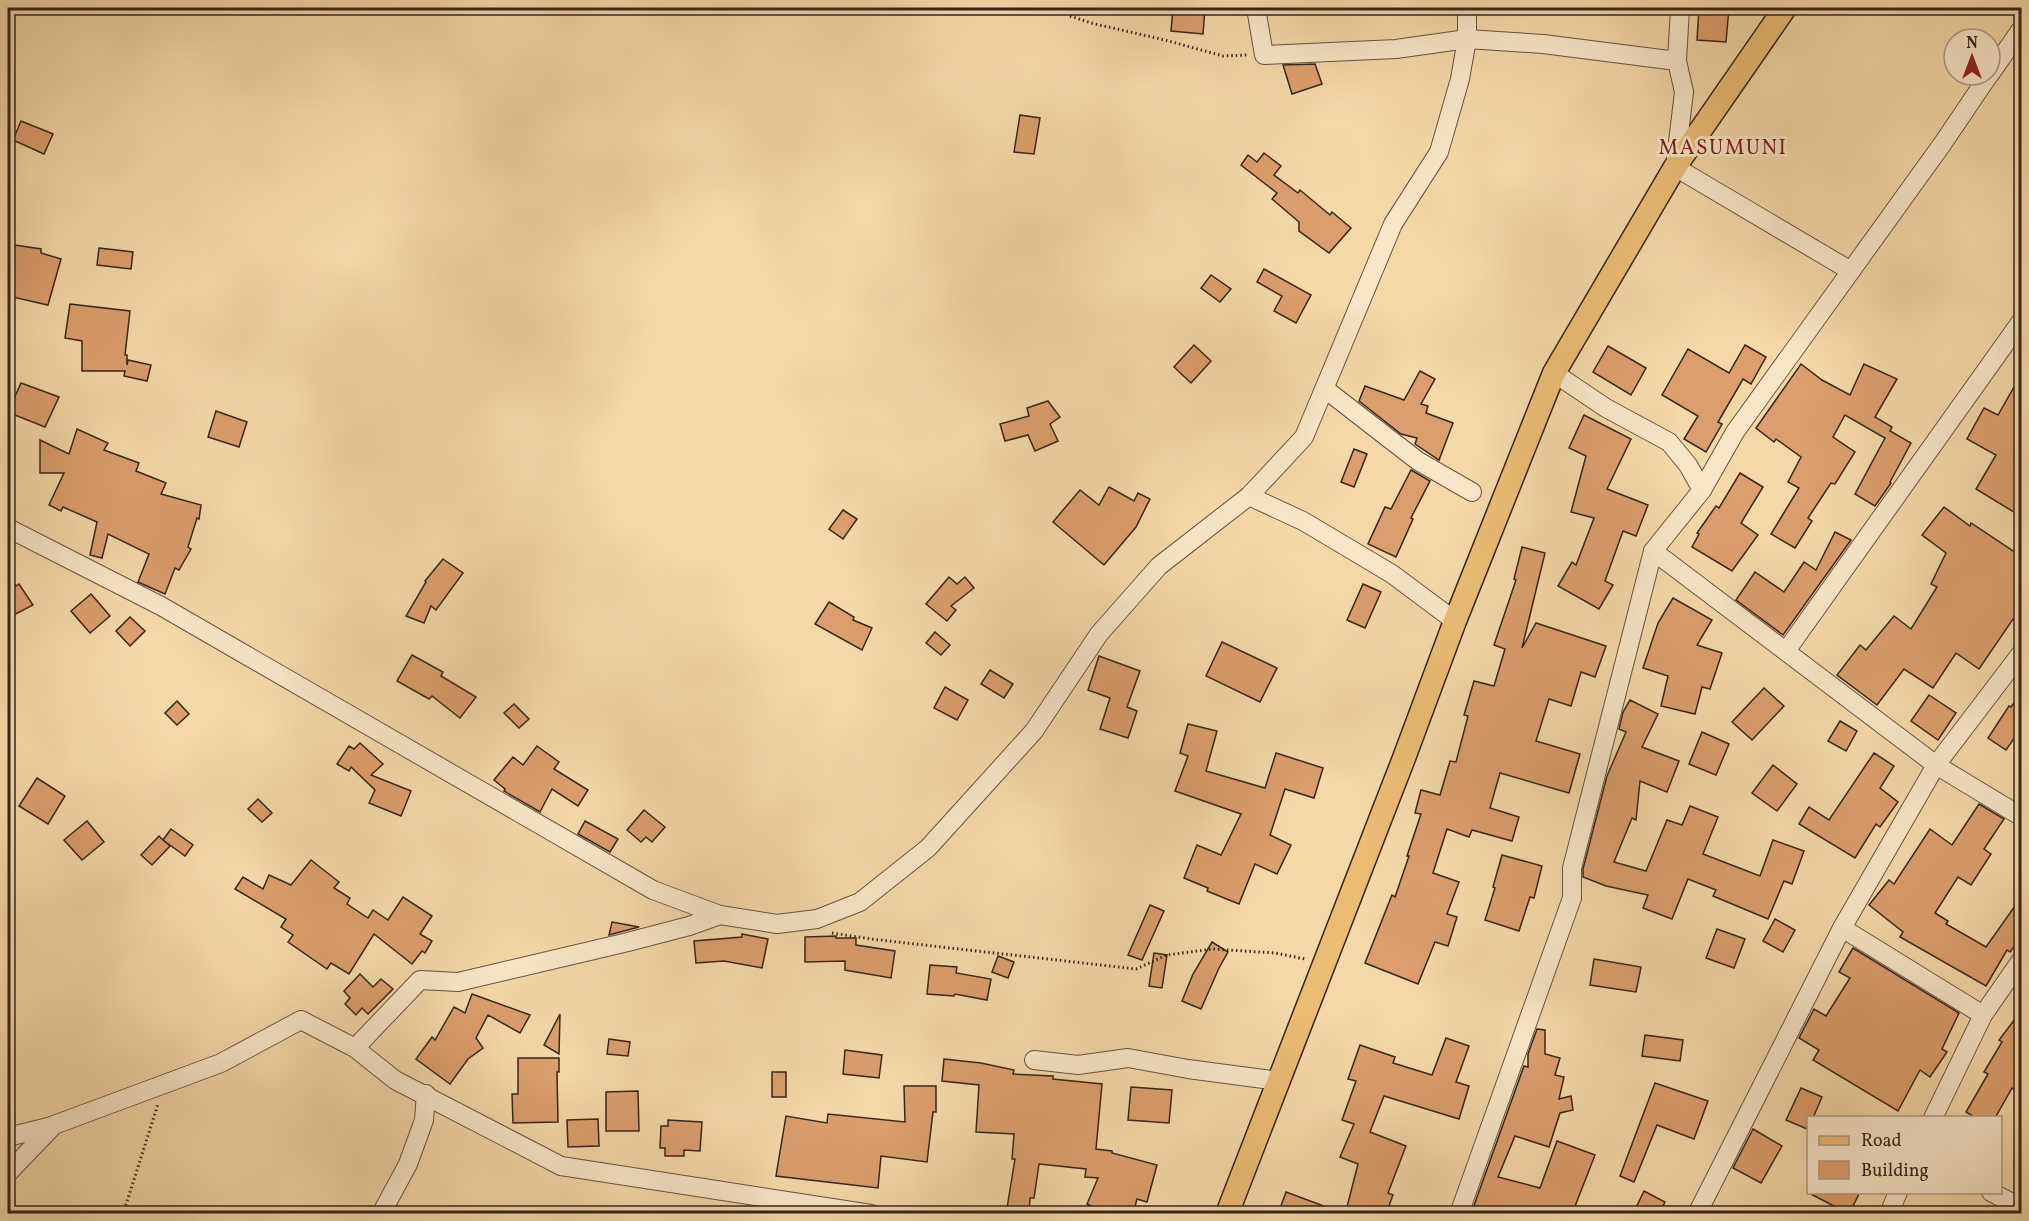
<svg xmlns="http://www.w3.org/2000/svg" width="2029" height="1221" font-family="Vollkorn,serif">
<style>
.building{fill:#db9e6e;stroke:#37251a;stroke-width:1.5}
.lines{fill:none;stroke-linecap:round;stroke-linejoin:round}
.minor-casing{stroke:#66523e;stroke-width:20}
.major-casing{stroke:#37251a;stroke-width:25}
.path{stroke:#37251a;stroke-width:3;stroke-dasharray:1.5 3;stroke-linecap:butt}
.minor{stroke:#f8e6c6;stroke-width:18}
.major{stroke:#eabc74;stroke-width:22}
.labels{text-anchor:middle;stroke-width:6;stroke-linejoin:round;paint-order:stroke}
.quarter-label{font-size:21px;letter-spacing:1.5px;fill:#7a1f14;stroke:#f8e6c6}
</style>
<rect width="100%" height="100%" fill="#f4d8a8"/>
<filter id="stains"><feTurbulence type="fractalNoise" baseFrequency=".00333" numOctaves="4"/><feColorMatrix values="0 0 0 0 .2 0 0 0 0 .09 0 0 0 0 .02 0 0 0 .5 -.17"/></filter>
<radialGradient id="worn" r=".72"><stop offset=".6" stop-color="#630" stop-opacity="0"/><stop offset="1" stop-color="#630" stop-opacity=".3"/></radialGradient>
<g class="building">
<polygon points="1173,8 1205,8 1203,34 1171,31"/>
<polygon points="1699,8 1729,8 1726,42 1697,40"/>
<polygon points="1315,64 1322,84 1292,94 1283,65"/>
<polygon points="1020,115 1040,118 1034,154 1014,152"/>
<polygon points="21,121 53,134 44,154 13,140"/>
<polygon points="1264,153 1281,166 1274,175 1298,193 1300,190 1330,215 1332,212 1351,228 1329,253 1299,231 1299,222 1272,199 1277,193 1241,165 1248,155 1257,162"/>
<polygon points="8,244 41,249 41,253 61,259 48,305 8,296"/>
<polygon points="99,248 133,252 131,269 97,265"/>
<polygon points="1264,269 1311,295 1296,323 1274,311 1282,296 1257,282"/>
<polygon points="1211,275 1231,289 1220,302 1201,288"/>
<polygon points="70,304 130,311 125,355 127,355 127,365 128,360 151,365 147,381 124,376 125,371 82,371 82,341 65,338"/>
<polygon points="1194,345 1211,361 1191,383 1174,367"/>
<polygon points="1745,345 1766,357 1751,384 1743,379 1718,422 1722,424 1706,452 1684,439 1698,416 1662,395 1688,349 1729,373"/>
<polygon points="1608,346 1646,368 1631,395 1593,372"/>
<polygon points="1801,364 1822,380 1850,395 1864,364 1897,379 1875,417 1892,427 1890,431 1911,443 1890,482 1891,483 1875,506 1855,494 1885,438 1845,415 1833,437 1855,452 1835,484 1831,483 1808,518 1812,521 1795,548 1771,534 1799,488 1788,482 1801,457 1776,439 1774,442 1756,428"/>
<polygon points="1420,371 1435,379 1421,404 1428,406 1426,413 1453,423 1439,460 1415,444 1417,438 1401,434 1359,401 1365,386 1404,400"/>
<polygon points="2022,373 2022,517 1976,489 1996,455 1967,439 1984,408 1998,415"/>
<polygon points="21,383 59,397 45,427 10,413 14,403 12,403"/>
<polygon points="1048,401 1060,417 1050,424 1058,441 1035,451 1028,435 1005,441 1000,424 1029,416 1027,408"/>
<polygon points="216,411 247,422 239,447 208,437"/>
<polygon points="1584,415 1631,439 1607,489 1648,505 1636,536 1623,531 1605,581 1613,585 1599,609 1558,586 1572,562 1576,565 1594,518 1571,512 1586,456 1569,448"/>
<polygon points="77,429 108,443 104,450 139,463 136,471 166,483 161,494 201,505 199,519 197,518 188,547 191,549 179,570 175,568 165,594 138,582 149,554 108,534 102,558 90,555 97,522 63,507 61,511 49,505 64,473 40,473 40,440 69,454"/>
<polygon points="1354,449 1367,454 1354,487 1341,482"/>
<polygon points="1411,470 1430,481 1411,518 1413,519 1396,557 1368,544 1385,507 1391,509"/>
<polygon points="1740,473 1763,487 1741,523 1758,535 1732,571 1692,547 1699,534 1697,533 1716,506 1719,508"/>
<polygon points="1109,487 1134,501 1138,493 1150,499 1136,527 1104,565 1053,522 1080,490 1099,505"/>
<polygon points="1944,507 1970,526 1971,523 2022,557 2022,626 2013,619 1979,669 1956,653 1933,688 1904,669 1877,705 1837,675 1860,645 1866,650 1894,616 1911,629 1937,587 1931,584 1946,553 1922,535"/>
<polygon points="843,510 857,519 843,539 829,529"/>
<polygon points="1835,532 1851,540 1783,635 1736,600 1755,572 1784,592 1804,562 1816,570"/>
<polygon points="1522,547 1545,553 1522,648 1536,623 1606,646 1595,677 1581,672 1571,706 1549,699 1536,741 1580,754 1569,793 1500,773 1490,808 1519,817 1512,841 1472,830 1469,837 1447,829 1433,873 1459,882 1447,914 1457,917 1448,946 1435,942 1418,984 1365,963 1392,895 1395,897 1409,856 1407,856 1421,814 1415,813 1421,790 1440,795 1450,761 1456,762 1468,716 1464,715 1474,681 1494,686 1505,649 1494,645 1516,580 1514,579"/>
<polygon points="443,559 463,573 436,610 431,606 424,623 406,616 426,582 425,581"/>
<polygon points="8,573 16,586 19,584 33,605 8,618"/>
<polygon points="949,577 957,584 965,577 974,588 951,606 956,610 947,621 926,604"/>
<polygon points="1363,584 1381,592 1365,628 1347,620"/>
<polygon points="91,594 110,616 90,633 71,611"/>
<polygon points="1673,598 1712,620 1697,645 1722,653 1710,689 1702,687 1695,714 1661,706 1668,676 1643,668 1658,623"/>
<polygon points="829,602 854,617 853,620 872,628 862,650 815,624"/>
<polygon points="130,617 145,631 130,646 116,631"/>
<polygon points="935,632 950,645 941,655 926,643"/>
<polygon points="1222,642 1277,668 1260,702 1206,676"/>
<polygon points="412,655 443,672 441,676 476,697 460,718 432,696 429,699 397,681"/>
<polygon points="1099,656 1140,671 1127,707 1137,711 1128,738 1100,729 1110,698 1088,690"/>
<polygon points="990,670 1013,684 1004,698 981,684"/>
<polygon points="945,687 968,700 957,720 934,708"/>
<polygon points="1764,688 1784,706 1752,740 1732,722"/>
<polygon points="2022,692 2022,727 2006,750 1988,738 2009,706 2011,707"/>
<polygon points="1929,695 1956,713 1938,740 1911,721"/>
<polygon points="1630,700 1658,714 1642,747 1679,761 1667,792 1640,781 1636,820 1632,818 1614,862 1646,871 1667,820 1682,825 1690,806 1718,817 1703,854 1760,876 1773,840 1804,851 1792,884 1784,881 1768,919 1713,896 1716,890 1688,879 1672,919 1643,908 1648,895 1606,886 1583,877 1583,869 1607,776 1626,732 1619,729 1623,712"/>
<polygon points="177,701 189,714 177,725 165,713"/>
<polygon points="514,704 529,719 519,728 504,713"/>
<polygon points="1840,721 1857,731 1846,751 1828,741"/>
<polygon points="1188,724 1217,731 1206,771 1265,788 1276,753 1323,768 1314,798 1285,789 1270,835 1291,845 1277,874 1255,864 1239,904 1207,891 1208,888 1184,878 1197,845 1221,855 1241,814 1175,791 1188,756 1180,753"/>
<polygon points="1702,732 1729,744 1716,775 1689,764"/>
<polygon points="360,743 383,764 371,775 411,791 401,816 369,803 375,790 351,767 349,771 337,764 349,746 354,749"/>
<polygon points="537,746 559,762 554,769 588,790 578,806 552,789 540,812 504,791 505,789 494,780 513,757 523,765"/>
<polygon points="1874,753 1894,766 1880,788 1898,802 1880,827 1876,824 1855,858 1799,824 1809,807 1829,820"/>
<polygon points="1773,765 1797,784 1777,811 1752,793"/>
<polygon points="37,778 65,796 48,824 19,806"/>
<polygon points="258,799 272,813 262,822 248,809"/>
<polygon points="1979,804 2004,819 1984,849 1991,854 1971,885 1958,877 1935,913 1948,921 1946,924 1986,947 2022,896 2022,936 2010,952 2007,950 1986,986 1900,937 1903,932 1869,905 1889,880 1894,884 1930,829 1952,845"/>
<polygon points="644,810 665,827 652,842 646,837 641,842 627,830"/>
<polygon points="87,821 104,842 82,860 64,840"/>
<polygon points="585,821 618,839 610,852 578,834"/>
<polygon points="171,829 193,845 185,856 163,840 170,846 152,865 141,855 159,836 163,840"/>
<polygon points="1502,855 1542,866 1534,898 1530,897 1519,931 1485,920 1495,888 1493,887"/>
<polygon points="311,860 339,882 334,888 350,898 347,904 368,918 373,910 388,920 403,897 432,916 420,934 432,941 425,953 422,951 412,964 374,934 349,974 331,963 327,969 288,942 293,935 281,927 286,919 235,889 243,877 263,889 269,875 291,885"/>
<polygon points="1150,905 1164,911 1142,960 1128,955"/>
<polygon points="1775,919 1795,930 1783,952 1763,941"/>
<polygon points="612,922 639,927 609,935"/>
<polygon points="1717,929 1745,939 1734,968 1706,958"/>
<polygon points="742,934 768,939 762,968 724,961 696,963 694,941 742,937"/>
<polygon points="836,936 836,938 856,938 856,945 895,951 891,978 845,970 845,961 805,962 805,937"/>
<polygon points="1212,942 1228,952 1219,968 1201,1009 1182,1001 1193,974"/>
<polygon points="1853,948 1959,1013 1942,1049 1947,1052 1930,1077 1920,1070 1898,1111 1813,1060 1819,1050 1799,1038 1814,1009 1826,1016 1850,978 1839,972"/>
<polygon points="1154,953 1167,955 1162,988 1149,986"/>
<polygon points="998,956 1014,962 1008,978 992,972"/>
<polygon points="1594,959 1641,967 1636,992 1590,985"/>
<polygon points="930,965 957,967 956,973 991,979 987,1000 955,994 954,996 927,994"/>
<polygon points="360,974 373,987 381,979 393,989 368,1014 362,1008 356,1015 345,1004 350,998 344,991"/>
<polygon points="472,994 530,1015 520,1033 488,1015 476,1038 483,1048 468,1059 450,1084 416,1059 432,1037 435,1040 454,1007 465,1013"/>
<polygon points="2022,1010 2022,1094 2012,1088 1995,1118 1976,1118 1966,1112 1988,1074 1984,1072 2002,1042 1999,1040"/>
<polygon points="560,1014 559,1054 544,1045"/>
<polygon points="1537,1029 1545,1030 1545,1054 1560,1058 1555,1075 1564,1077 1559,1099 1571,1096 1573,1110 1560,1113 1549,1147 1515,1136 1498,1177 1540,1188 1557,1141 1595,1155 1572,1214 1471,1214 1524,1066 1528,1067 1528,1054"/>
<polygon points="1645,1035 1683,1040 1680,1061 1642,1056"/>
<polygon points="1446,1038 1469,1046 1456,1082 1469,1086 1459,1119 1384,1096 1370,1132 1406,1146 1388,1193 1393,1195 1386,1214 1371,1214 1347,1207 1358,1164 1340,1157 1354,1124 1342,1120 1356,1081 1348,1079 1360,1045 1395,1057 1393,1063 1432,1075"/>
<polygon points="609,1039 630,1042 628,1056 607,1054"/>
<polygon points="845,1050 882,1055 879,1078 843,1074"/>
<polygon points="518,1058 559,1058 559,1072 557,1072 558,1122 513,1123 512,1094 518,1094"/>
<polygon points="944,1059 981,1063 1014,1070 1013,1074 1053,1076 1053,1079 1102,1084 1096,1149 1112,1151 1112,1153 1157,1165 1147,1202 1137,1199 1133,1214 1109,1214 1087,1204 1098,1178 1085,1177 1086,1169 1039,1164 1034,1198 1030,1198 1029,1214 1006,1214 1015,1159 1012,1159 1014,1134 976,1132 979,1085 942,1081"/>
<rect x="772" y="1072" width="14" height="25"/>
<polygon points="1655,1083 1708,1101 1694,1139 1657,1125 1634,1182 1620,1176"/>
<polygon points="904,1086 936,1086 936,1112 933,1112 927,1162 881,1156 878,1188 776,1176 786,1116 827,1123 828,1114 905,1122"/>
<polygon points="1131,1087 1172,1090 1169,1123 1128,1120"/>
<polygon points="1801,1088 1822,1097 1813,1118 1809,1118 1807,1129 1786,1120"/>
<polygon points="638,1091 639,1131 606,1131 606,1092"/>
<polygon points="598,1119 599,1146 568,1147 567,1120"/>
<polygon points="668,1120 702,1122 700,1151 684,1150 684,1156 665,1156 665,1148 660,1148 661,1126 668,1126"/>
<polygon points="1753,1129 1782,1146 1761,1183 1733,1168"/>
<polygon points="1644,1191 1665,1202 1659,1214 1633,1214"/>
<polygon points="1286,1192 1340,1212 1340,1214 1278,1214"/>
<polygon points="1807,1192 1860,1192 1849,1214"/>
</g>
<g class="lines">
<defs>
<g id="minor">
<polyline points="1256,8 1264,55 1396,49 1467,39 1543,44 1677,61"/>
<polyline points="1680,8 1677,61 1684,92 1675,167 1851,271"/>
<polyline points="1990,74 2022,28"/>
<polyline points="1554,373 1606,408 1669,442 1688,465 1702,490"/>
<polyline points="1325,389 1418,461 1472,492"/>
<polyline points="1249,496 1303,521 1392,574 1455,621"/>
<polyline points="8,528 161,606 653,890 720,915 777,924 817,919 860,902 928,848 1034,731 1099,634 1159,566 1249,496 1304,437 1393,224 1439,152 1460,79 1467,39 1467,8"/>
<polyline points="1653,551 1936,765 2022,817"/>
<polyline points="1786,651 2022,320"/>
<polyline points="1842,928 1983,1015"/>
<polyline points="355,1048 395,1080 561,1166 871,1214"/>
<polyline points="1034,1060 1078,1065 1128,1058 1188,1069 1279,1081"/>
<polyline points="1933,1118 1983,1015 2022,959"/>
<polyline points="8,1137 52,1126"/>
<polyline points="8,1173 54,1125 221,1063 301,1020 355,1048 420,980 458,982 628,942 689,926 720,915"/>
<polyline points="1991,1192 2022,1208"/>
<polyline points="381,1214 408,1164 424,1120 426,1094"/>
<polyline points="1459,1214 1572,898 1572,868 1653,551 1702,490 1735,432 1943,143 1989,75"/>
<polyline points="1697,1214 1842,928 1936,765 2022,652"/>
<polyline points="1889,1214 1898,1192"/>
</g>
<polyline id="major" points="1227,1214 1404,758 1455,621 1554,373 1675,167 1785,8"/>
</defs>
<use href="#minor" class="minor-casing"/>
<use href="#major" class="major-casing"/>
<g class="path">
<polyline points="1070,16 1091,23 1165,40 1223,56 1247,55"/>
<polyline points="832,933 871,939 1136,969 1167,955 1213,949 1275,953 1305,959"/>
<polyline points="123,1214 158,1104"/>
</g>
<use href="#minor" class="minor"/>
<use href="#major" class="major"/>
</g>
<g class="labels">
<g class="quarter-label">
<text x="1723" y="154">MASUMUNI</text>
</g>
</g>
<rect width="2029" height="1221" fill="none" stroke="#f4d8a8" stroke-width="30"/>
<rect x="9" y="9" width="2011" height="1203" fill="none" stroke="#37251a" stroke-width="3"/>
<rect x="15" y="15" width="1999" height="1191" fill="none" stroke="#37251a" stroke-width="1.5"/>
<rect x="1807" y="1116" width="195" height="78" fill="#f8e6c6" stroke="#ab9981" stroke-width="1.5"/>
<rect x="1819" y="1136" width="30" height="9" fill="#eabc74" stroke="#ab9981" stroke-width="1.5"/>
<text x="1861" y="1146" font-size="18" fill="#37251a">Road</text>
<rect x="1819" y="1161" width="30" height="18" fill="#db9e6e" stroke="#ab9981" stroke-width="1.5"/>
<text x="1861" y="1176" font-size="18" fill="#37251a">Building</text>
<g transform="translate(1972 57)"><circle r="28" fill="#f8e6c6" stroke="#ab9981" stroke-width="1.5"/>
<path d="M0-4.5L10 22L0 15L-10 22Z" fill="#8f2418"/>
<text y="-9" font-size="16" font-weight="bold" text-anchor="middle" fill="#37251a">N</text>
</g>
<rect width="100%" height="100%" filter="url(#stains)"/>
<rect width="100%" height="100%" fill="url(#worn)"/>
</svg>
